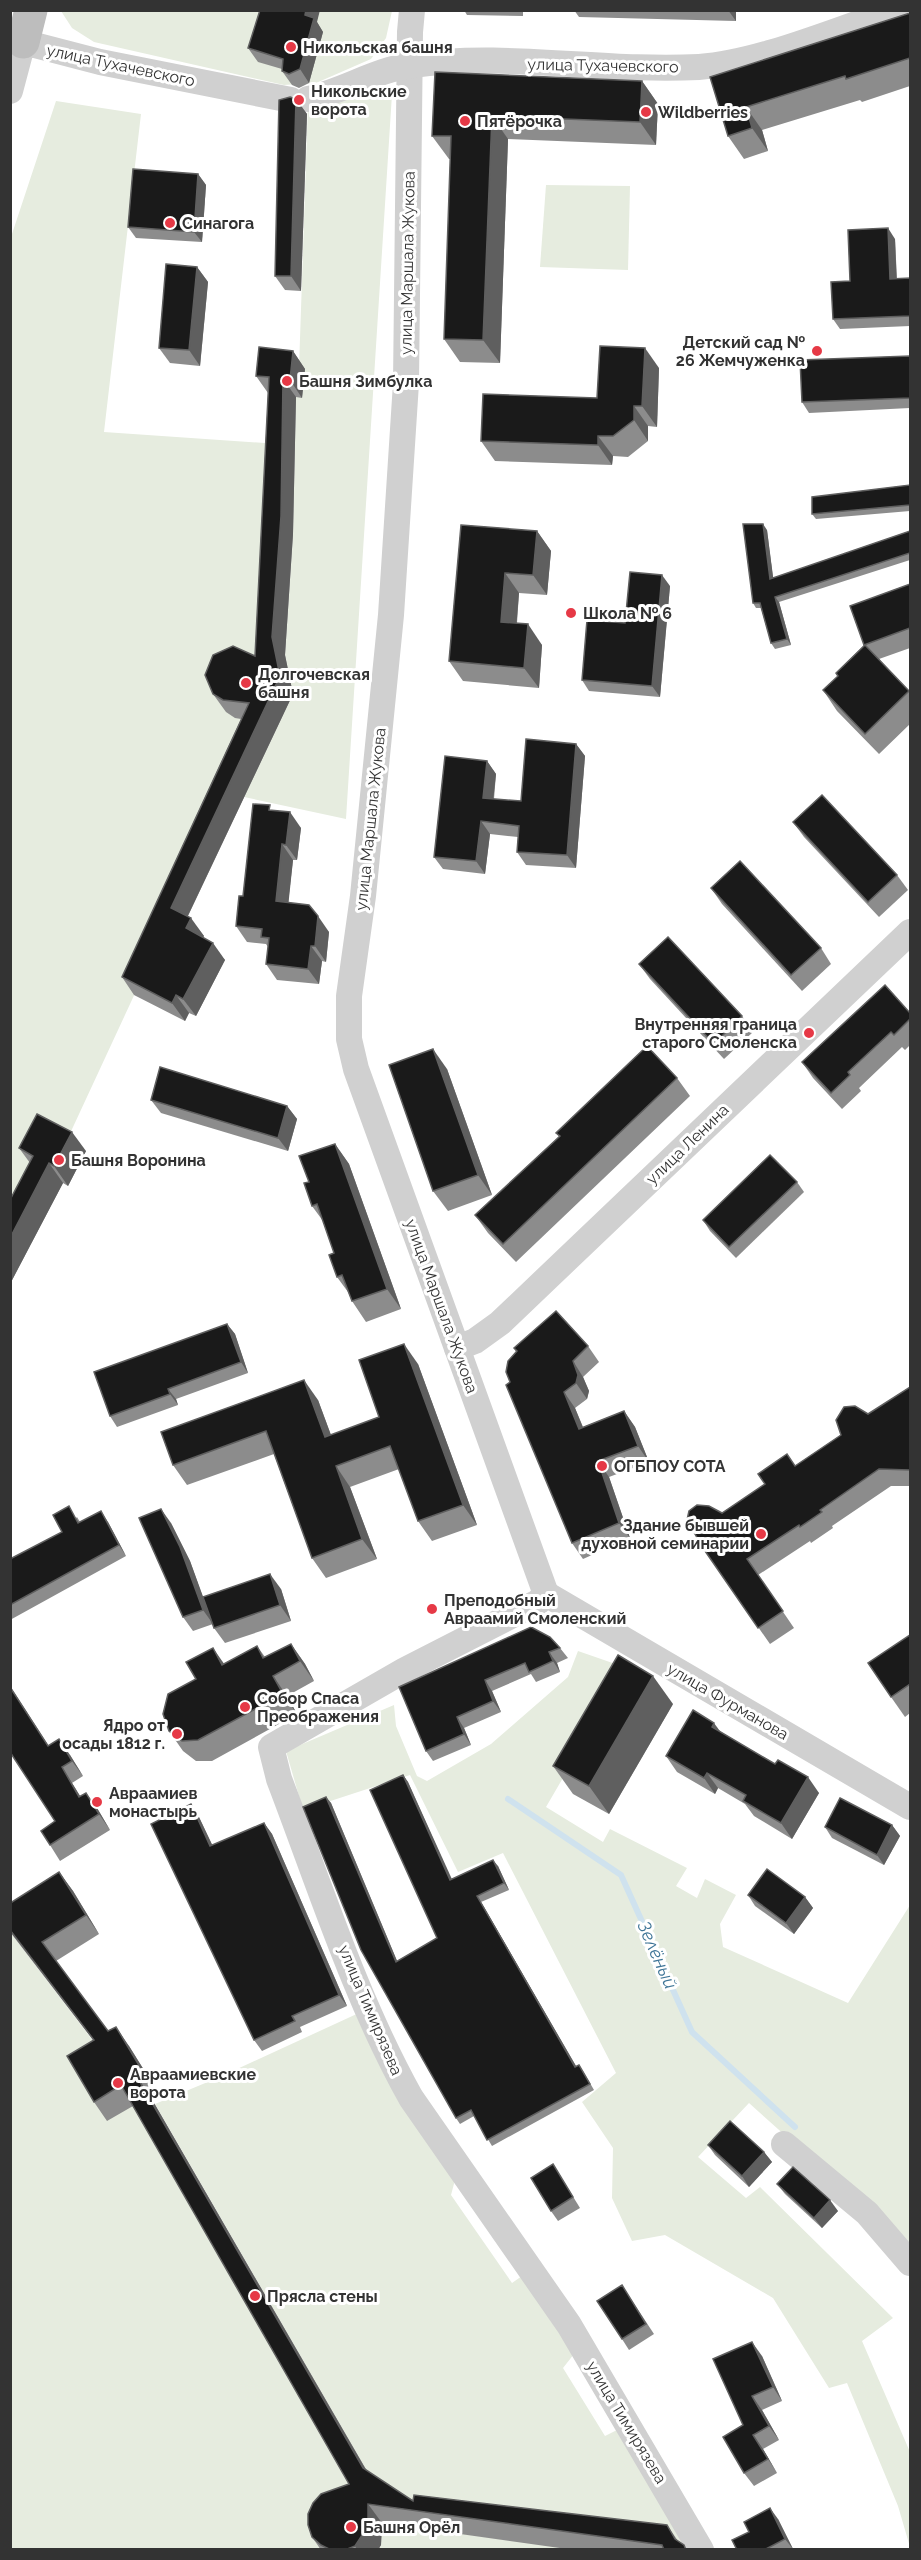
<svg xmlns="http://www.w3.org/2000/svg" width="921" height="2560" font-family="Raleway,sans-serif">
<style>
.green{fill:#e6ecdf}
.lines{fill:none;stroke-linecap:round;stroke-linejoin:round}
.stream{stroke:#cfe2ee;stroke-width:6}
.street{stroke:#d0d0d0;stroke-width:26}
.secondary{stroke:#bdbdbd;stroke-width:33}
.wall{fill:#8c8c8c}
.shaded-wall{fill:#5f5f5f}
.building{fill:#1a1a1a;stroke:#5f5f5f;stroke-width:1.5}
.poi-dot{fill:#e63946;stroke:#fff;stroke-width:2}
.labels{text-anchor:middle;stroke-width:6;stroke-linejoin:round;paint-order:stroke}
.poi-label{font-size:16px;font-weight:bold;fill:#333;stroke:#fff;text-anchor:start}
.street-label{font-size:16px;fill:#333;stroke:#fff}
.water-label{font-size:18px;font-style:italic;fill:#3f7597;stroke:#fff}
</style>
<rect width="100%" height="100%" fill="#fff"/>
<g class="green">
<polygon points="61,11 392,11 386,38 371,59 316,83 284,85 94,42 72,28"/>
<polygon points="392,94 346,819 244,797 293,694 285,655 293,534 296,397 302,397 299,368 308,103"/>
<polygon points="56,101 141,114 104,432 279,444 265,713 67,1140 33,1168 47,1175 11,1247 10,240"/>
<polygon points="546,185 630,186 628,270 540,267"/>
<polygon points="578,1651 627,1668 546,1807 603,1842 610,1829 687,1868 676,1886 697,1898 705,1879 736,1895 720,1924 723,1947 848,2003 910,1905 910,2247 749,2103 698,2157 746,2198 760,2187 893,2318 862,2341 910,2452 910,2547 898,2506 847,2383 829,2388 773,2298 665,2235 632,2241 612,2198 613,2148 582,2102 616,2073 503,1853 458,1872 410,1775 303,1810 286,1751 394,1705 396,1726 417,1776 427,1781 491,1744 568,1677"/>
<polygon points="10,1932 107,2059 369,2514 323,2549 11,2549"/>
<polygon points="361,2012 455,2180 451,2195 512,2283 522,2276 574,2354 563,2368 605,2436 621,2428 688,2545 415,2513 376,2487 155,2104 222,2076"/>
<polygon points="377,2522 574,2549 379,2549 381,2545"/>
</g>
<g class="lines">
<polyline class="stream" points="508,1799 621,1875 692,2032 795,2127"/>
<g class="street">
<polyline points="412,10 410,32 406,383 391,615 363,896 349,996 349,1039 356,1069 546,1594"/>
<polyline points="10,91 23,42 100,62 291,100"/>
<path d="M308 99C344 91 375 70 412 65 507 52 604 72 699 67 759 63 838 29 896 10"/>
<polyline points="457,1348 475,1341 500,1323 910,932"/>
<path d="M546 1594 538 1602 405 1670 271 1747 279 1779C320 1886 355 1998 411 2098L569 2325 701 2550"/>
<polyline points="546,1594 910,1807"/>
<polyline points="784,2144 867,2213 910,2263"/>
</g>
<polyline class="secondary" points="23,42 31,10"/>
</g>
<g class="wall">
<polygon points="464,10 523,10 523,16 467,15"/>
<polygon points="574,10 736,10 736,21 579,17"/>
<polygon points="910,13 910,86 862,102 860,100 762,130 768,151 744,159 728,136 710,77"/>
<polygon points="317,22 323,32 309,83 299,88 292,85 282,71 282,69 258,62 248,48"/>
<polygon points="435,72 642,81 658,104 656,145 508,139 500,363 460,362 444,339 451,159 449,159 432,136"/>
<polygon points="296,99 307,114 301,291 285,290 275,276"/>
<polygon points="198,174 206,185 202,242 136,238 128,227"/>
<polygon points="895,239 897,279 910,278 910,326 840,329 833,319 850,281"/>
<polygon points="197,267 208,282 200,366 170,363 159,348"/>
<polygon points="293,351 305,369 302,398 296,397 293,534 285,655 293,694 188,916 204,936 203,937 225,960 196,1016 189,1013 185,1021 134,995 122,977 241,719 235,718 226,712 213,694 255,656 268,393 256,376"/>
<polygon points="910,356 910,408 809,413 802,402"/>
<polygon points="659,368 657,427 648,426 648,441 628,457 613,456 612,465 495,461 481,441 597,398"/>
<polygon points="910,485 910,511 816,519 812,514"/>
<polygon points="461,525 537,531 551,551 547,595 519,593 517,623 542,645 539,688 463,681 449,661"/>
<polygon points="767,530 773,578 910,531 910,560 779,602 791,645 775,649 771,643 761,608 756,608 753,603"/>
<polygon points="910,584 910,648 879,659 910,693 910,724 879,754 837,711 823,690 838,676 836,673 864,645"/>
<polygon points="670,586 660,697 589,691 582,680 625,623"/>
<polygon points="576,744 585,756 576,868 526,865 517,852 518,837 490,834 485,874 443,869 434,857 487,761 496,774 494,799 521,801"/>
<polygon points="273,811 301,828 297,860 293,860 288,903 329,932 326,962 322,961 319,984 277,980 266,964 268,947 266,944 247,942 236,926 243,896"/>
<polygon points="793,822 897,875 908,890 879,917 804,837"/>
<polygon points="711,888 821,948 831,964 802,991 722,904"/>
<polygon points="639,964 742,1016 753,1032 724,1059 650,979"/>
<polygon points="910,1013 910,1045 905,1050 902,1047 859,1088 861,1091 842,1109 813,1078 802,1062"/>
<polygon points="447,1069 492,1195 448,1211 433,1191"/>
<polygon points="677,1078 690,1096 516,1262 488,1233 475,1215 559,1137 556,1133"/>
<polygon points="151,1100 287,1106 297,1119 288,1151 161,1113"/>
<polygon points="335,1144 349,1164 401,1309 366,1322 352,1301 348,1292 337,1277 334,1253 323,1221 312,1206 309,1182"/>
<polygon points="19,1148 86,1151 68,1186 63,1183 10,1284 10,1238 30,1163"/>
<polygon points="797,1182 804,1192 736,1258 710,1231 703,1220"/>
<polygon points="227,1324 235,1334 248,1373 176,1399 178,1405 117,1427 110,1416"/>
<polygon points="588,1346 599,1362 583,1377 589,1391 587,1399 575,1408 583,1427 624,1411 635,1427 649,1462 609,1477 630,1538 583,1559 572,1543 510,1382 516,1352 514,1348"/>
<polygon points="418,1364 477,1525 432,1541 418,1521 399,1469 350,1487 377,1559 326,1578 312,1558 274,1454 187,1485 173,1465 318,1400 331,1435 379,1417"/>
<polygon points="910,1387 910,1486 891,1486 832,1526 833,1528 811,1543 810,1541 758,1575 794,1628 770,1644 703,1548 722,1513 795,1466 841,1435 868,1414"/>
<polygon points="77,1517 80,1522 108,1522 126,1556 10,1620 10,1559 62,1532"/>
<polygon points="171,1523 190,1561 211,1620 281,1589 291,1621 225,1643 214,1628 213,1624 193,1631 183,1617"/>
<polygon points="910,1635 910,1713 905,1717 891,1697"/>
<polygon points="291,1644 305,1664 314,1681 287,1696 297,1714 212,1761 196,1761 183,1751 169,1731 196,1679 257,1646 265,1657"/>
<polygon points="560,1648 568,1658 557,1663 560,1672 536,1682 531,1674 492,1691 501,1712 464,1728 471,1745 433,1761 426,1751 399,1687"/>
<polygon points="673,1704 609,1814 573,1794 553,1766"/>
<polygon points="721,1732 819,1793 792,1839 754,1816 745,1804 718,1788 715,1794 677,1772 666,1756"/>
<polygon points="48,1746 70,1755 83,1776 72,1783 80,1796 97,1808 110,1830 60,1861 50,1845 55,1821"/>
<polygon points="403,1775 408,1782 451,1879 498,1866 509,1890 481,1902 576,2066 583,2071 594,2090 492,2146 474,2116 460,2124 456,2118 326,1797 331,1803 397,1961 437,1938"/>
<polygon points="198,1815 212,1845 264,1823 272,1834 347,2006 300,2027 302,2032 262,2051 254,2040"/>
<polygon points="892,1825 900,1836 884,1865 832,1838 825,1827"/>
<polygon points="59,1872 73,1891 99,1934 56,1961 108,2031 129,2046 157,2091 150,2096 367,2471 413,2501 667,2525 678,2541 687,2550 574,2550 382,2523 381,2545 378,2550 321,2550 312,2537 349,2484 133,2106 107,2121 94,2102 93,2040 10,1932 10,1900 12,1902"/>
<polygon points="748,1895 805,1897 813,1908 794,1934 755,1906"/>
<polygon points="708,2145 764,2152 772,2162 749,2187 715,2155"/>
<polygon points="553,2164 580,2208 558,2221 551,2211"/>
<polygon points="777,2184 838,2211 822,2228 785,2194"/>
<polygon points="629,2296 654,2334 629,2350 622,2339"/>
<polygon points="762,2356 782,2401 762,2410 779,2440 763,2449 777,2473 754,2486 744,2473 743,2425"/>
<polygon points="778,2519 793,2549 737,2550 749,2532"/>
</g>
<g class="shaded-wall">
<polygon points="306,10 320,10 317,22 323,32 309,83 300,69 305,15"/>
<polygon points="728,10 736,10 736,21"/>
<polygon points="642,81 658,104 656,145 640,122"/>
<polygon points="296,99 307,114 301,291 291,276"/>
<polygon points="746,107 762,130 768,151 752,128"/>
<polygon points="492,116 508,139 500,363 483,340"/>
<polygon points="198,174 206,185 202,242 194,232"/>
<polygon points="888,228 895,239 897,289 890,279"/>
<polygon points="197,267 208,282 200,366 189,350"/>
<polygon points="645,348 659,368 657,427 642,406"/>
<polygon points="293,351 305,369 302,398 290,380"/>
<polygon points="283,379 296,397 293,534 285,655 293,694 183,926 171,908 280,676 272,637"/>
<polygon points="634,406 648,426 648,441 634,420"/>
<polygon points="598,436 613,456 612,465 598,445"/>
<polygon points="763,524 767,530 774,584 770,579"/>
<polygon points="537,531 551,551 547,595 533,575"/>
<polygon points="505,573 519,593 515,642 501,622"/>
<polygon points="662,575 670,586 660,697 652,686"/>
<polygon points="775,597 779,602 791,645 787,639"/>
<polygon points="528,624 542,645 539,688 524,668"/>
<polygon points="576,744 585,756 576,868 567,855"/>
<polygon points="487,761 496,774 492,811 483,798"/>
<polygon points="290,812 301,828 297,860 286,845"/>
<polygon points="481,821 490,834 485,874 476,861"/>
<polygon points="282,844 293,860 287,917 276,901"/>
<polygon points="318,916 329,932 326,962 315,946"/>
<polygon points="191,918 204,936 198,946 186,928"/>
<polygon points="213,943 225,960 196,1016 183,999"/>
<polygon points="311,946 322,961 319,984 308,969"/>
<polygon points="176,995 189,1013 185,1021 172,1003"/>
<polygon points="433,1049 447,1069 492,1195 478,1175"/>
<polygon points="287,1106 297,1119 288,1151 278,1138"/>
<polygon points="72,1132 86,1151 68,1186 54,1166"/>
<polygon points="335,1144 349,1164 401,1309 387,1289"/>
<polygon points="49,1163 63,1183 10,1284 10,1238"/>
<polygon points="227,1324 235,1334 248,1373 241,1362"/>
<polygon points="404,1344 418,1364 477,1525 463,1505"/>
<polygon points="573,1361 583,1377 589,1391 587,1399 576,1383"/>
<polygon points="304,1380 318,1400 339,1457 325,1437"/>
<polygon points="168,1389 176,1399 178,1405 170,1394"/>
<polygon points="564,1392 575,1408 590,1445 579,1429"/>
<polygon points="624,1411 635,1427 649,1462 638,1446"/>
<polygon points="598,1461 609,1477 630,1538 619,1523"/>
<polygon points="336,1466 350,1487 377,1559 362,1539"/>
<polygon points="161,1509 171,1523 190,1561 213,1624 203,1610"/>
<polygon points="101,1511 108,1522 126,1556 119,1545"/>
<polygon points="270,1574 281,1589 291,1621 280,1605"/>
<polygon points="291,1644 305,1664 314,1681 300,1661"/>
<polygon points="213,1648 227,1668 222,1665"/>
<polygon points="549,1652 557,1663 560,1672 553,1661"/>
<polygon points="273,1676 287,1696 297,1714 283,1694"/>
<polygon points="653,1676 673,1704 609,1814 589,1786"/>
<polygon points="485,1680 492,1691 501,1712 493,1701"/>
<polygon points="10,1686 59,1762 48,1746 10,1687"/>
<polygon points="457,1717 464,1728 471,1745 464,1734"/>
<polygon points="714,1723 725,1738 712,1727"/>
<polygon points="59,1739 70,1755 83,1776 72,1761"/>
<polygon points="62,1767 72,1783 90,1812 79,1797"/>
<polygon points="707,1773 718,1788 715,1794 704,1778"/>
<polygon points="403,1775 408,1782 455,1886 450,1880"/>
<polygon points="808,1777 819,1793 792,1839 781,1823"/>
<polygon points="86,1793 97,1808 110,1830 99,1814"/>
<polygon points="326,1797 331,1803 400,1968 396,1962"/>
<polygon points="191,1804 198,1815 218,1857 210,1846"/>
<polygon points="264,1823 272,1834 347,2006 339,1995"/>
<polygon points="892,1825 900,1836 884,1865 877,1855"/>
<polygon points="493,1860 498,1866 509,1890 504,1883"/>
<polygon points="59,1872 73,1891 99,1934 86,1915"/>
<polygon points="477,1896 481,1902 580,2073 575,2067"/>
<polygon points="805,1897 813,1908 794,1934 786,1923"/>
<polygon points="116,2027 129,2046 157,2091 143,2072"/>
<polygon points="137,2077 150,2096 376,2487 363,2468"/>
<polygon points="764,2152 772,2162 749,2187 742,2176"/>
<polygon points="830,2200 838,2211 822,2228 814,2218"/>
<polygon points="752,2342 762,2356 782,2401 773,2387"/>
<polygon points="752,2396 762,2410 779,2440 769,2426"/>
<polygon points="753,2435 763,2449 777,2473 768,2459"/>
<polygon points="368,2504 382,2523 381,2545 378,2550 357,2550 355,2546"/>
<polygon points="770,2508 778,2519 793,2549 785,2539"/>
</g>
<g class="building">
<polygon points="260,10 306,10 305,15 314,18 300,69 289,74 282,71 283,59 248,48"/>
<polygon points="910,13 910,58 846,79 845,76 746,107 752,128 728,136 710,77"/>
<polygon points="435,72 642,81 640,122 492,116 483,340 444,339 451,136 432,136"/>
<polygon points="290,97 296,99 291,276 275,276 279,100"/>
<polygon points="133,169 198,174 194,232 128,227"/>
<polygon points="888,228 890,279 910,278 910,316 833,319 831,282 850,281 848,230"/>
<polygon points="166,264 197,267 189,350 159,348"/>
<polygon points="600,346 645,348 642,406 634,406 634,420 613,436 598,436 598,445 481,441 483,394 597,398"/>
<polygon points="259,347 293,351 290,380 283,379 281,516 272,637 280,676 171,908 191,918 186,928 213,943 183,999 176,995 172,1003 122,977 249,703 223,700 213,694 205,675 213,655 233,646 255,656 269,377 256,376"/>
<polygon points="910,356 910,398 802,402 800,360"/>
<polygon points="910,485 910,505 812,514 812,497"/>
<polygon points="743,524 763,524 770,579 910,531 910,553 775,597 787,639 771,643 760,603 753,603"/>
<polygon points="461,525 537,531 533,575 505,573 501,622 528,624 524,668 449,661"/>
<polygon points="630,572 662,575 652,686 582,680 587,620 625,623"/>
<polygon points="910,584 910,628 864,645 850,606"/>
<polygon points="865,645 909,691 865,734 823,690 838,676 836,673"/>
<polygon points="526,739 576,744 567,855 517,852 519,826 481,821 476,861 434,857 445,756 487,761 483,798 521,801"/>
<polygon points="822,795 897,875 868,902 793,822"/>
<polygon points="253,804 270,805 269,810 290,812 286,845 282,844 276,901 309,905 318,916 315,946 311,946 308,969 266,964 269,938 261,937 262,929 236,926 239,896 243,896"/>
<polygon points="740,861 821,948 791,975 711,888"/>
<polygon points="668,937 742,1016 714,1044 639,964"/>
<polygon points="885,985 910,1013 910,1019 894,1035 891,1032 848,1072 850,1075 831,1093 802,1062"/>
<polygon points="647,1046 677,1078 503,1244 475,1215 560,1136 556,1133"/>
<polygon points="433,1049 478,1175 433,1191 389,1065"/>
<polygon points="160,1067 287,1106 278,1138 151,1100"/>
<polygon points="37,1114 72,1132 54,1166 49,1163 10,1238 10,1200 33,1156 19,1148"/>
<polygon points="335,1144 387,1289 352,1301 342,1275 337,1277 329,1255 334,1253 317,1204 312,1206 304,1183 309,1182 299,1156"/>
<polygon points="770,1155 797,1182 729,1247 703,1220"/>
<polygon points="556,1311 588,1346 573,1361 578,1375 576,1383 564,1392 579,1429 624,1411 638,1446 598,1461 619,1523 572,1543 506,1385 510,1382 506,1372 508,1361 517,1351 514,1348"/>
<polygon points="227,1324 241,1362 168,1389 170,1394 110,1416 94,1372"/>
<polygon points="404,1344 463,1505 418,1521 390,1446 336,1466 362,1539 312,1558 266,1431 173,1465 161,1432 304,1380 325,1437 379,1417 359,1360"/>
<polygon points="910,1387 910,1470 879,1469 820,1510 822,1512 800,1527 799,1525 747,1559 783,1611 758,1628 703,1548 687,1520 689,1511 697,1505 709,1506 722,1513 765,1484 758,1474 787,1454 795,1466 841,1435 836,1420 844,1407 855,1406 868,1414"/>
<polygon points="69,1506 78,1523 101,1511 119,1545 10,1605 10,1559 62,1532 53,1515"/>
<polygon points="161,1509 180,1547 203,1610 183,1617 139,1518"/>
<polygon points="270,1574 280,1605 214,1628 203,1597"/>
<polygon points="531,1627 550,1637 560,1648 549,1652 553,1661 529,1672 525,1663 485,1680 493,1701 457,1717 464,1734 426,1751 399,1687"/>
<polygon points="910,1635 910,1684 891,1697 868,1663"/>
<polygon points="291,1644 300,1661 273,1676 283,1694 198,1740 182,1741 169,1731 163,1714 168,1694 196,1679 186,1662 213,1648 222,1665 257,1646 263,1658"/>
<polygon points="618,1655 653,1676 589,1786 553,1766"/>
<polygon points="10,1687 48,1746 59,1739 72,1761 62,1767 79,1797 86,1793 99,1814 50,1845 41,1831 55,1821 10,1752"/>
<polygon points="693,1710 714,1723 712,1727 775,1764 778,1760 808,1777 781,1823 743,1801 746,1795 707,1773 704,1778 666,1756"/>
<polygon points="403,1775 450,1880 493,1860 504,1883 477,1896 575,2067 579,2065 590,2084 487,2140 471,2110 456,2118 361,1950 303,1807 326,1797 396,1962 437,1938 370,1790"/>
<polygon points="840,1798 892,1825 877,1855 825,1827"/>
<polygon points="191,1804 210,1846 264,1823 339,1995 292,2016 295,2021 254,2040 151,1824"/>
<polygon points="767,1869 805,1897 786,1923 748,1895"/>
<polygon points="59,1872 86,1915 42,1942 108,2031 116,2027 143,2072 137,2077 363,2468 413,2501 414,2495 667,2525 675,2539 684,2545 686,2550 664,2550 662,2545 368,2504 368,2526 355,2546 345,2550 331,2550 321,2545 312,2537 308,2525 308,2514 313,2503 321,2494 349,2484 121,2085 94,2102 67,2056 94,2040 10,1930 10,1900 12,1902"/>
<polygon points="730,2121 764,2152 742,2176 708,2145"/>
<polygon points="553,2164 573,2197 551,2211 531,2178"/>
<polygon points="793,2167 830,2200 814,2218 777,2184"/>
<polygon points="622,2285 646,2324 622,2339 597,2301"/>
<polygon points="752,2342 773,2387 752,2396 769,2426 753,2435 768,2459 744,2473 723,2437 743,2425 713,2359"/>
<polygon points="770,2508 785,2539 764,2550 737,2550 732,2540 749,2532 744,2522"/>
</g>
<g class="poi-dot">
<circle cx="291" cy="47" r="6"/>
<circle cx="299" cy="100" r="6"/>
<circle cx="646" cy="112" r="6"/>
<circle cx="465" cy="121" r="6"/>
<circle cx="170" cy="223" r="6"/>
<circle cx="817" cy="351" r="6"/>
<circle cx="287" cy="381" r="6"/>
<circle cx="571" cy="613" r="6"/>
<circle cx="246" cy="683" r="6"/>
<circle cx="809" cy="1033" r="6"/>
<circle cx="59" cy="1160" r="6"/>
<circle cx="602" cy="1466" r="6"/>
<circle cx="761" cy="1534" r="6"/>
<circle cx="432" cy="1609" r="6"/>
<circle cx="245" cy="1707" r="6"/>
<circle cx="177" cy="1734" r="6"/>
<circle cx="97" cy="1802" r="6"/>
<circle cx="118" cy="2083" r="6"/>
<circle cx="255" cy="2296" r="6"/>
<circle cx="351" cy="2527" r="6"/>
</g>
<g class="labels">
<g class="poi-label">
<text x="303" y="53">Никольская башня</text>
<text x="311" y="97">Никольские<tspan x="311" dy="18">ворота</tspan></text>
<text x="658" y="118">Wildberries</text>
<text x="477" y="127">Пятёрочка</text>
<text x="182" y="229">Синагога</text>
<text x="805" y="348" text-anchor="end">Детский сад №<tspan x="805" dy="18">26 Жемчуженка</tspan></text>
<text x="299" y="387">Башня Зимбулка</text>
<text x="583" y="619">Школа № 6</text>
<text x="258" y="680">Долгочевская<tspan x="258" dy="18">башня</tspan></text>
<text x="797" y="1030" text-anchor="end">Внутренняя граница<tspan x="797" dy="18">старого Смоленска</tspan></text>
<text x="71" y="1166">Башня Воронина</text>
<text x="614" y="1472">ОГБПОУ СОТА</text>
<text x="749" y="1531" text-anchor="end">Здание бывшей<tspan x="749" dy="18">духовной семинарии</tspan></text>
<text x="444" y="1606">Преподобный<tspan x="444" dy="18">Авраамий Смоленский</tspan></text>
<text x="257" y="1704">Собор Спаса<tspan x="257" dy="18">Преображения</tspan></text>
<text x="165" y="1731" text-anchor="end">Ядро от<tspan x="165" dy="18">осады 1812 г.</tspan></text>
<text x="109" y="1799">Авраамиев<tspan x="109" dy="18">монастырь</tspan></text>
<text x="130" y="2080">Авраамиевские<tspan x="130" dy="18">ворота</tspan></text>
<text x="267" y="2302">Прясла стены</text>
<text x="363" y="2533">Башня Орёл</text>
</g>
<g class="street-label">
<text transform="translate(121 65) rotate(12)" y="6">улица Тухачевского</text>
<text transform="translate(603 65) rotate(1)" y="6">улица Тухачевского</text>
<text transform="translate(407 263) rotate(-89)" y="6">улица Маршала Жукова</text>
<text transform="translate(370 819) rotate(-84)" y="6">улица Маршала Жукова</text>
<text transform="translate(687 1144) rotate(-44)" y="6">улица Ленина</text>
<text transform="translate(442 1306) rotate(70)" y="6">улица Маршала Жукова</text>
<text transform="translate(728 1701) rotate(30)" y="6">улица Фурманова</text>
<text transform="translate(371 2010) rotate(67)" y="6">улица Тимирязева</text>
<text transform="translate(627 2422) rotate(59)" y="6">улица Тимирязева</text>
</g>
<g class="water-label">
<text transform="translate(657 1955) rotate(66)" y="6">Зелёный</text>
</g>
</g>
<rect width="921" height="2560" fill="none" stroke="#333333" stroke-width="24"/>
</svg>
